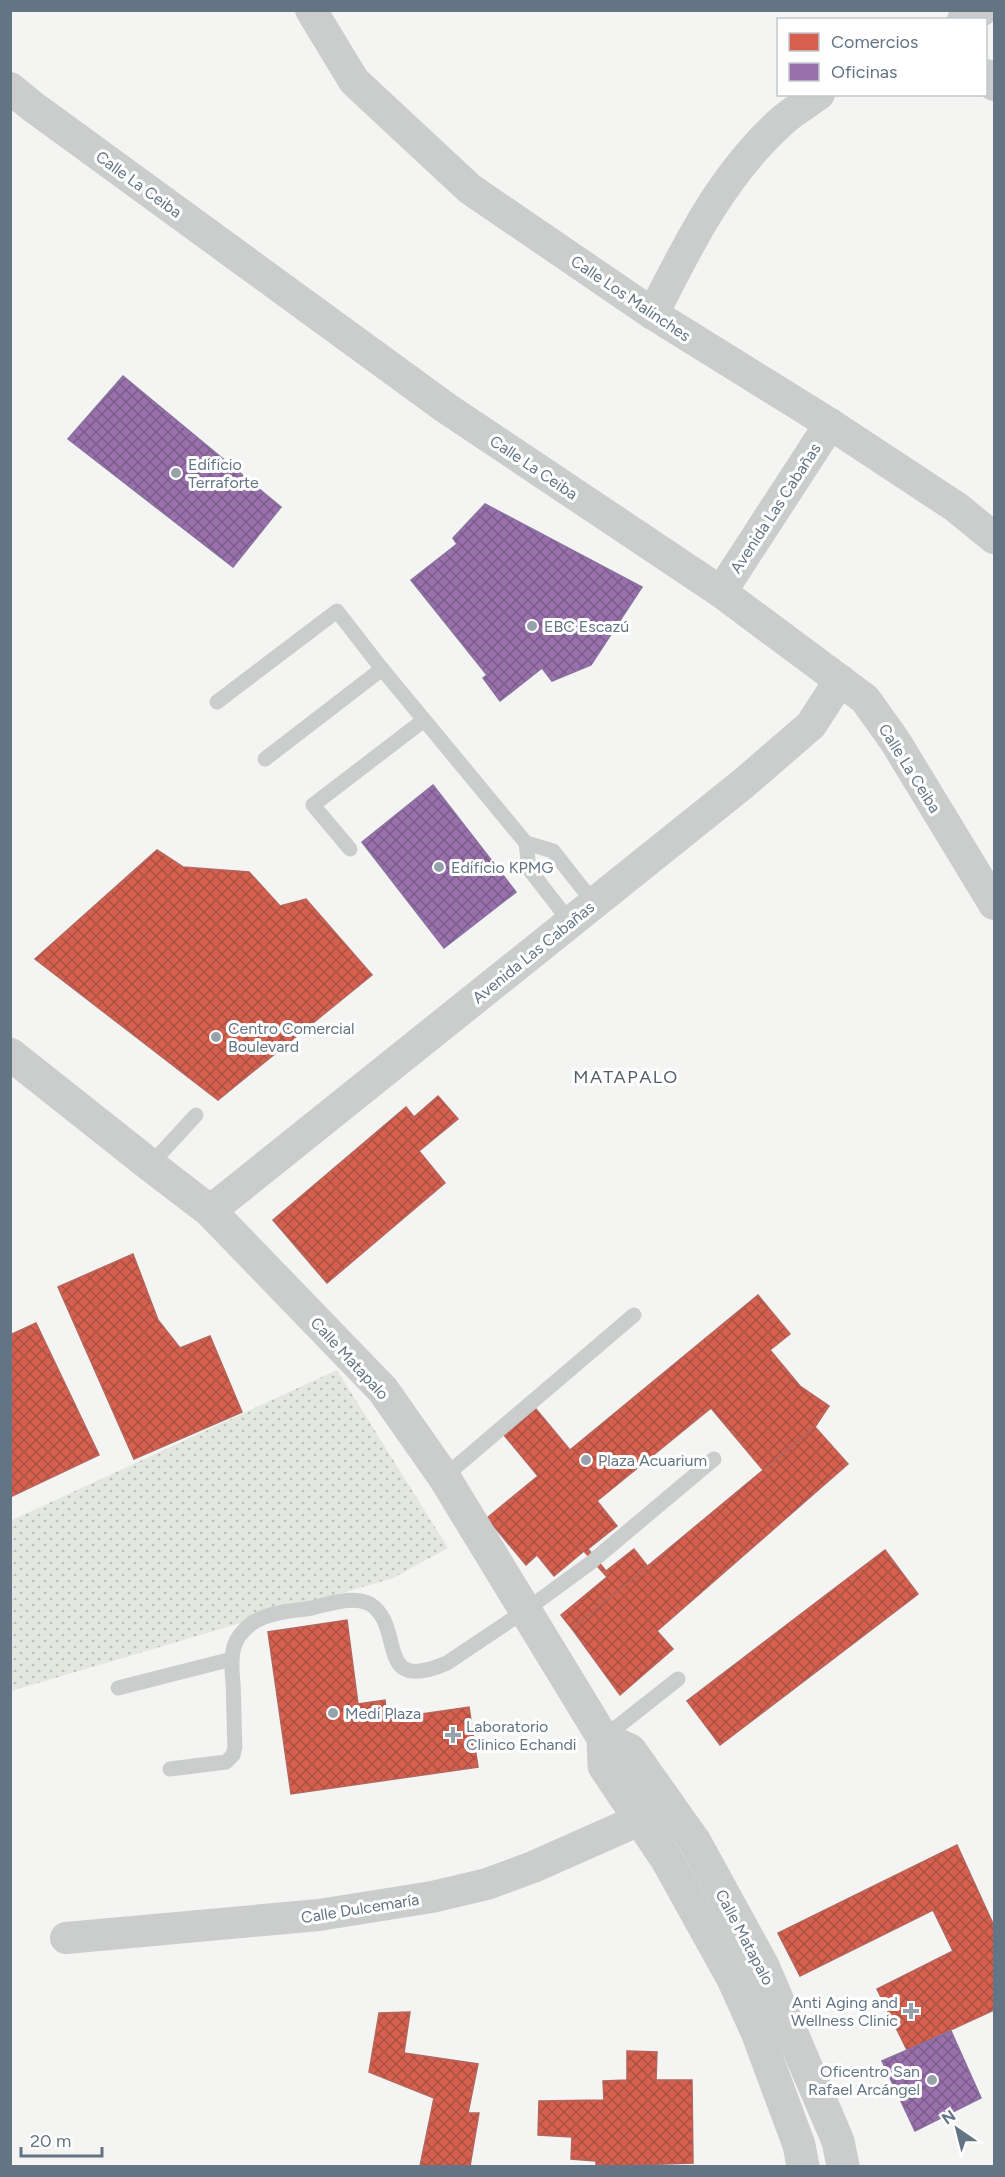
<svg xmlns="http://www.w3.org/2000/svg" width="1005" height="2177" font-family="Figtree,sans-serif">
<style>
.grass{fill:url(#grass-dots)}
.shops{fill:url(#shops-cross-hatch);stroke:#b4665e;stroke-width:1.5}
.offices{fill:url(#offices-cross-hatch);stroke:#89719f;stroke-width:1.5}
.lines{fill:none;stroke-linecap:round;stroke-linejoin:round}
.service{stroke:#cbcdcd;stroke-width:15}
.minor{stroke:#cbcdcd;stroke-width:32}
.tertiary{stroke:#cbcdcd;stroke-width:33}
.poi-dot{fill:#96a1aa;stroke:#fff;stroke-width:2}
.labels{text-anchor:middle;stroke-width:6;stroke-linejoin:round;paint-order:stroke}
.street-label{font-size:16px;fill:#637484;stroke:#fff}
.poi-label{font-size:16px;fill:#637484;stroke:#fff;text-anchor:start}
.neighbourhood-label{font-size:18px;letter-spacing:1.5px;fill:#515d68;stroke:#fff}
</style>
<defs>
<pattern id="grass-dots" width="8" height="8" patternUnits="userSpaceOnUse" patternTransform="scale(1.5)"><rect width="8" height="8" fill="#e4e7e0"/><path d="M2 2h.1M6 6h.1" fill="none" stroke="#bcc0bb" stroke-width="1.8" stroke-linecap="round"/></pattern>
<pattern id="shops-cross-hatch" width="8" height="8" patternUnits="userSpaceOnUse" patternTransform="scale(1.5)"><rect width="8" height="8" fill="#d6604d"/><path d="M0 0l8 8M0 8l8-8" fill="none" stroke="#a85144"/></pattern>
<pattern id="offices-cross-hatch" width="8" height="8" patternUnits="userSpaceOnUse" patternTransform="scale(1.5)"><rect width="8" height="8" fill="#9970ab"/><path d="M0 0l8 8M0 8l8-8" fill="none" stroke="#7a5d8a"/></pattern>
</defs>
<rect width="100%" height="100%" fill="#f4f4f2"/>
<polygon class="grass" points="337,1370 448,1548 393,1578 11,1691 10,1521"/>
<g class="shops">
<polygon points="157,850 183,867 249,872 280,906 306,899 372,975 218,1100 35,959"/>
<polygon points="438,1096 458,1119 419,1151 445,1183 327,1283 273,1220 406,1107 414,1117"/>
<polygon points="133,1254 158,1320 180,1348 210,1336 242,1412 134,1459 58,1287"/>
<polygon points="758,1295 790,1334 770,1350 800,1386 829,1406 815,1427 763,1470 711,1408 597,1501 617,1526 588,1549 606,1571 634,1549 648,1567 572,1629 561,1615 607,1577 584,1551 554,1576 537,1555 526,1565 487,1518 538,1476 504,1435 536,1409 570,1450"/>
<polygon points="36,1323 99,1455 10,1497 10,1335"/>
<polygon points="815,1427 848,1464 657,1631 673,1649 620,1695 572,1629"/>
<polygon points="885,1550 918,1594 720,1745 687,1701"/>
<polygon points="347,1620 358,1704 385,1700 387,1719 469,1707 478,1767 291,1794 268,1632"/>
<polygon points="957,1845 994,1926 994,2010 907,2050 877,1989 953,1951 933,1910 800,1976 778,1933"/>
<polygon points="410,2012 404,2053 478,2064 468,2113 479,2113 470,2166 420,2166 434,2098 369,2072 379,2013"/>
<polygon points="627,2051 657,2052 656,2080 692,2080 693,2163 635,2165 635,2166 596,2166 596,2161 571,2159 572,2137 538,2135 539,2101 604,2100 603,2081 627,2080"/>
</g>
<g class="offices">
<polygon points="123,376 281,507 233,567 68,439"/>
<polygon points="485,504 642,587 591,665 552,681 542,668 500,701 483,678 487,675 411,580 457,544 453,538"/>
<polygon points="433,785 516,892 444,948 362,842"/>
<polygon points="951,2031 981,2098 915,2131 882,2061"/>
</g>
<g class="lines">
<g class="service">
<polyline points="217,702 337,611 382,669 526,843 529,869 570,922"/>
<polyline points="265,759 382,669"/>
<polyline points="526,843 553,851 594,903"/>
<polyline points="350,849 313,805 424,720"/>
<polyline points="150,1165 196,1115"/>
<polyline points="444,1477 634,1315"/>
<polyline points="596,1558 714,1459"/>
<polyline points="118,1688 232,1659"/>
<polyline points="603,1738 678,1679"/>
<path d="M170 1769 226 1762 233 1755 235 1747C234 1726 234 1704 233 1683 232 1673 231 1661 233 1651 235 1639 244 1629 254 1622 270 1612 293 1611 312 1608 329 1604 354 1595 370 1604 406 1627 373 1695 447 1663L526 1610 593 1561"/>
</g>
<g class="minor">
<polyline points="311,10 354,81 470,189 653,314 830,424 956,507 994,538"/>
<polyline points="963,20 982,10"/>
<polyline points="986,75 994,85"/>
<polyline points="10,88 32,106 446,408 721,592 865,699 895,741 994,904"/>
<path d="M653 314C688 244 723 174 782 121 793 111 807 103 819 94"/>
<polyline points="721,592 830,424"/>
<polyline points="210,1211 744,783 811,725 840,680"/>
<polyline points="66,1938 319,1915 432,1897 487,1884 533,1867 639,1820"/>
</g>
<g class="tertiary">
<polyline points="10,1054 150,1165 210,1211 383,1390 444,1477 603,1738 604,1766 667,1860 733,1979 757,2032 799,2145 803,2166"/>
<polyline points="603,1738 630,1750 695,1842 763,1966 838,2141 843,2166"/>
</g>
</g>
<g class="poi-dot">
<circle cx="176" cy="473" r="6"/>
<circle cx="532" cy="626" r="6"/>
<circle cx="439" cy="867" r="6"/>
<circle cx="216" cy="1037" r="6"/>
<circle cx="586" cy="1460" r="6"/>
<circle cx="333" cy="1713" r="6"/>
<path d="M450 1726h6v6h6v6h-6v6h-6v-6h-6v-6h6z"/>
<path d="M908 2002h6v6h6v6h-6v6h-6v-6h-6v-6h6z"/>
<circle cx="932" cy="2080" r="6"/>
</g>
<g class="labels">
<g class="street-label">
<text transform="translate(139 184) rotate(36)" y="6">Calle La Ceiba</text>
<text transform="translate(631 298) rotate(34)" y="6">Calle Los Malinches</text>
<text transform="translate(534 467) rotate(34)" y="6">Calle La Ceiba</text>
<text transform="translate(775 508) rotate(-57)" y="6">Avenida Las Cabañas</text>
<text transform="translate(910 768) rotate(58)" y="6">Calle La Ceiba</text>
<text transform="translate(533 952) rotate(-39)" y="6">Avenida Las Cabañas</text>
<text transform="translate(350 1358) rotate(47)" y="6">Calle Matapalo</text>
<text transform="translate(360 1908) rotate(-9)" y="6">Calle Dulcemaría</text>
<text transform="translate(745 1937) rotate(62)" y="6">Calle Matapalo</text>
</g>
<g class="poi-label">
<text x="188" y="470">Edificio<tspan x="188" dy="18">Terraforte</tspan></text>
<text x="544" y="632">EBC Escazú</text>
<text x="451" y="873">Edificio KPMG</text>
<text x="228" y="1034">Centro Comercial<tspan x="228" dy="18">Boulevard</tspan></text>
<text x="598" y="1466">Plaza Acuarium</text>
<text x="345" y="1719">Medi Plaza</text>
<text x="466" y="1732">Laboratorio<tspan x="466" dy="18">Clinico Echandi</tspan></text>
<text x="898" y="2008" text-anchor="end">Anti Aging and<tspan x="898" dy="18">Wellness Clinic</tspan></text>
<text x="920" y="2077" text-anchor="end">Oficentro San<tspan x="920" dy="18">Rafael Arcángel</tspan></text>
</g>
<g class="neighbourhood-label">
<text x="626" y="1083">MATAPALO</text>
</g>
</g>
<rect width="1005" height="2177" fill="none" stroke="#637484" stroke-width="24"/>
<rect x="777" y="18" width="210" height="78" fill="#ffffff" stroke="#c1c7ce" stroke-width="1.5"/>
<rect x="789" y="33" width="30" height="18" fill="#d6604d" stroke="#c1c7ce" stroke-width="1.5"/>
<text x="831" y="48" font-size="18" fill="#637484">Comercios</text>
<rect x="789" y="63" width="30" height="18" fill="#9970ab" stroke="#c1c7ce" stroke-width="1.5"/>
<text x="831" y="78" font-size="18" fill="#637484">Oficinas</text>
<g transform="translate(957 2129) rotate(325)" stroke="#ffffff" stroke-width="4.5" paint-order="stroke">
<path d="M0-4.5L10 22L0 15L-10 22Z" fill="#637484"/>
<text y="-9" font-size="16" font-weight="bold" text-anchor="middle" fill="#637484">N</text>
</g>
<path d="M21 2147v9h81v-9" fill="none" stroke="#637484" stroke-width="3"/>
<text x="30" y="2147" font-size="18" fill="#637484" stroke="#ffffff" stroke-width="4.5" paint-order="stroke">20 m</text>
</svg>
